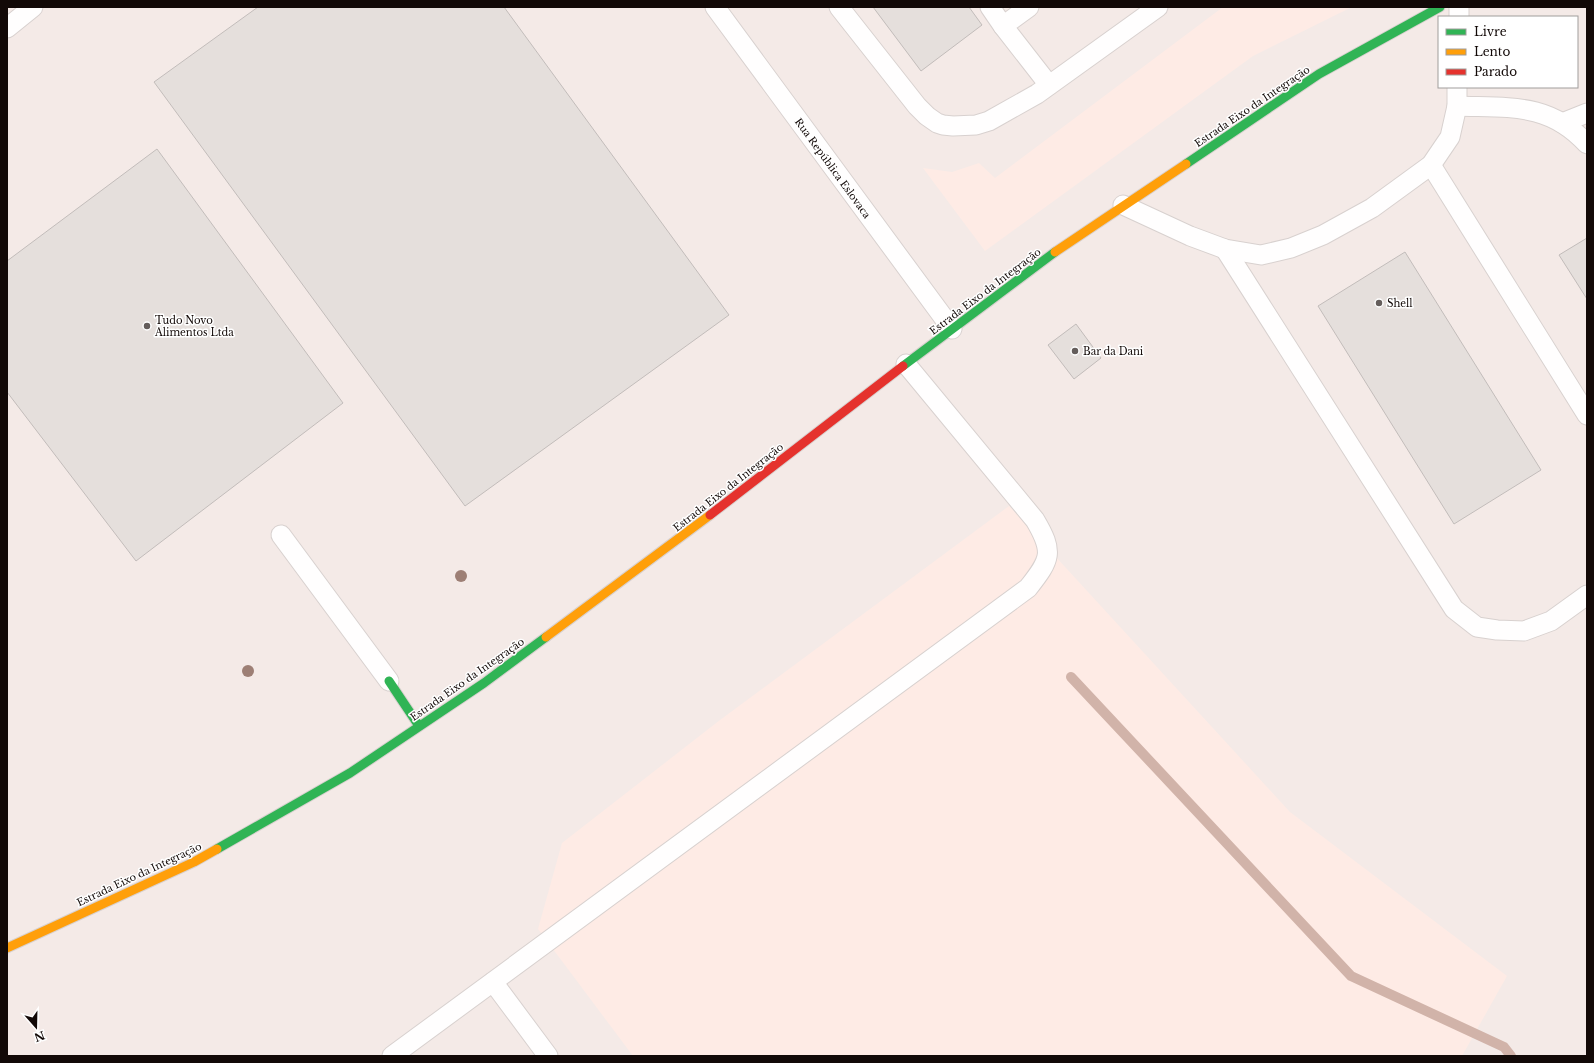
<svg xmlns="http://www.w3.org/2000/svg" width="1594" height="1063" font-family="'Libre Baskerville',serif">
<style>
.built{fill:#f4eae7;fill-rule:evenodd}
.green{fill:#feebe5}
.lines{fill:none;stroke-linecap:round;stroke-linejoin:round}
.stream{stroke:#d1b3a9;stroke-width:10}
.building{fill:#e5dfdc;stroke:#c2bcba}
.lane-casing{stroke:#d8d1cf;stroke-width:21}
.fast-casing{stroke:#d8d1cf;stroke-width:11}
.slow-casing{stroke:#d8d1cf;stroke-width:11}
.jam-casing{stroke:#d8d1cf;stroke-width:11}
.lane{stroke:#fffefe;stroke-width:19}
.fast{stroke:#30b455;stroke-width:9}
.slow{stroke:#ff9f0a;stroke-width:9}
.jam{stroke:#e5322d;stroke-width:9}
.tree{fill:#9d7f75}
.poi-dot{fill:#645d5b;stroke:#fff;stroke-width:1.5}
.labels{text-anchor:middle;stroke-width:3;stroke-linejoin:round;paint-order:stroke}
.street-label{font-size:10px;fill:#120907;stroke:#fff}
.poi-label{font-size:10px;fill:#120907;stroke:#fff;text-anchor:start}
</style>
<rect width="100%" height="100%" fill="#fcf9f8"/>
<path class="built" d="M7 7H1587V1056H7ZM1439 17H1577V87H1439Z"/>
<g class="green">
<polygon points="1223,7 1352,7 1253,56 985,251 923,168 952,172 979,163 995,178"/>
<polygon points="1009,506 1290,812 1507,976 1462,1056 633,1056 538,929 562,843 720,720"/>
</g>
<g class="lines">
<polyline class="stream" points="1071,677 1351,976 1504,1047 1511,1056"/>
</g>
<g class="building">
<polygon points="258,7 504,7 729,315 465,506 154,82"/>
<polygon points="873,7 969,7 982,25 921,71"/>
<polygon points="157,149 343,403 136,561 7,392 7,261"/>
<polygon points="1587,238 1587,299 1559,255"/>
<polygon points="1405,252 1541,470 1454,524 1318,306"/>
<polygon points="1076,324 1101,358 1074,379 1048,345"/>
</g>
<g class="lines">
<defs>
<g id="lane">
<polyline points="715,7 952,329"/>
<polyline points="839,7 917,106 927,116 937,123 943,125 953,126 976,125 989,121 1037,94 1158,7"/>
<polyline points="990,7 1003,26"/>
<polyline points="1029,7 1003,26 1049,85"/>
<polyline points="1459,17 1459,7"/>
<polyline points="7,28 33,7"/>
<path d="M1457 106C1508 108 1549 102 1587 144"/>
<polyline points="1562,123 1587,113"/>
<polyline points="1431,165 1587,415"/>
<polyline points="1123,205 1190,236 1225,249 1261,255 1291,248 1323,235 1372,208 1431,165 1450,137 1457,106 1457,87"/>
<polyline points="1225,249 1454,609 1477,627 1497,630 1524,631 1551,621 1587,595"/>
<polyline points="281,535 389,681"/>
<polyline points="493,982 548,1056"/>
<path d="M392 1056 1028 588C1051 559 1054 552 1035 520L906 364"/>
</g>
<g id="fast">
<polyline points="1186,164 1319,74 1440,7"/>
<polyline points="903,366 1055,252"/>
<polyline points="389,681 419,726"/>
<polyline points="217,849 350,773 484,683 546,637"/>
</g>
<g id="slow">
<polyline points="1055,252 1186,164"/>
<polyline points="546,637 710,515"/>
<polyline points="7,948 194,862 217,849"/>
</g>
<polyline id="jam" points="710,515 903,366"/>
</defs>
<use href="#lane" class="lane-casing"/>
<use href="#fast" class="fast-casing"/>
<use href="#slow" class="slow-casing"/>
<use href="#jam" class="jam-casing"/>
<use href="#lane" class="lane"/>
<use href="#fast" class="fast"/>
<use href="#slow" class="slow"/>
<use href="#jam" class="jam"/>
</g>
<g class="tree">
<circle cx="461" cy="576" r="6"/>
<circle cx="248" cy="671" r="6"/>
</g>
<g class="poi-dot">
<circle cx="1379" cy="303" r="4"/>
<circle cx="147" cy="326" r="4"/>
<circle cx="1075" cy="351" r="4"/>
</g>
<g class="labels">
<g class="street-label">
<text transform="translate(1252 106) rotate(-34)" y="4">Estrada Eixo da Integração</text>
<text transform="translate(833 168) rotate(54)" y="4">Rua República Eslovaca</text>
<text transform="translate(985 291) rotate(-37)" y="4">Estrada Eixo da Integração</text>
<text transform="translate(728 487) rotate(-38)" y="4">Estrada Eixo da Integração</text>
<text transform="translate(467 679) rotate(-35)" y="4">Estrada Eixo da Integração</text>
<text transform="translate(139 874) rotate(-25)" y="4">Estrada Eixo da Integração</text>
</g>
<g class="poi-label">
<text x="1387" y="307">Shell</text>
<text x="155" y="324">Tudo Novo<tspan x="155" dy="12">Alimentos Ltda</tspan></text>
<text x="1083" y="355">Bar da Dani</text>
</g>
</g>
<rect width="1594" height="1063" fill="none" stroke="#120907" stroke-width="16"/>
<rect x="1438" y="16" width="140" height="72" fill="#ffffff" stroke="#a09d9c"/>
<rect x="1446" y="29" width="20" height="6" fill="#30b455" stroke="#a09d9c"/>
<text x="1474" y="36" font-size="12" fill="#120907">Livre</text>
<rect x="1446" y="49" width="20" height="6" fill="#ff9f0a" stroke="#a09d9c"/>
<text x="1474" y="56" font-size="12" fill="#120907">Lento</text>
<rect x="1446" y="69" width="20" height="6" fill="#e5322d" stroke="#a09d9c"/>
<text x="1474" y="76" font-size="12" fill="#120907">Parado</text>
<g transform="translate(36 1027) rotate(160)" stroke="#ffffff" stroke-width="3" paint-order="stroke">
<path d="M0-3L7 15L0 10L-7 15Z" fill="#120907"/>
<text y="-6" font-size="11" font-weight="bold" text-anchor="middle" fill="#120907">N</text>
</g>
</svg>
